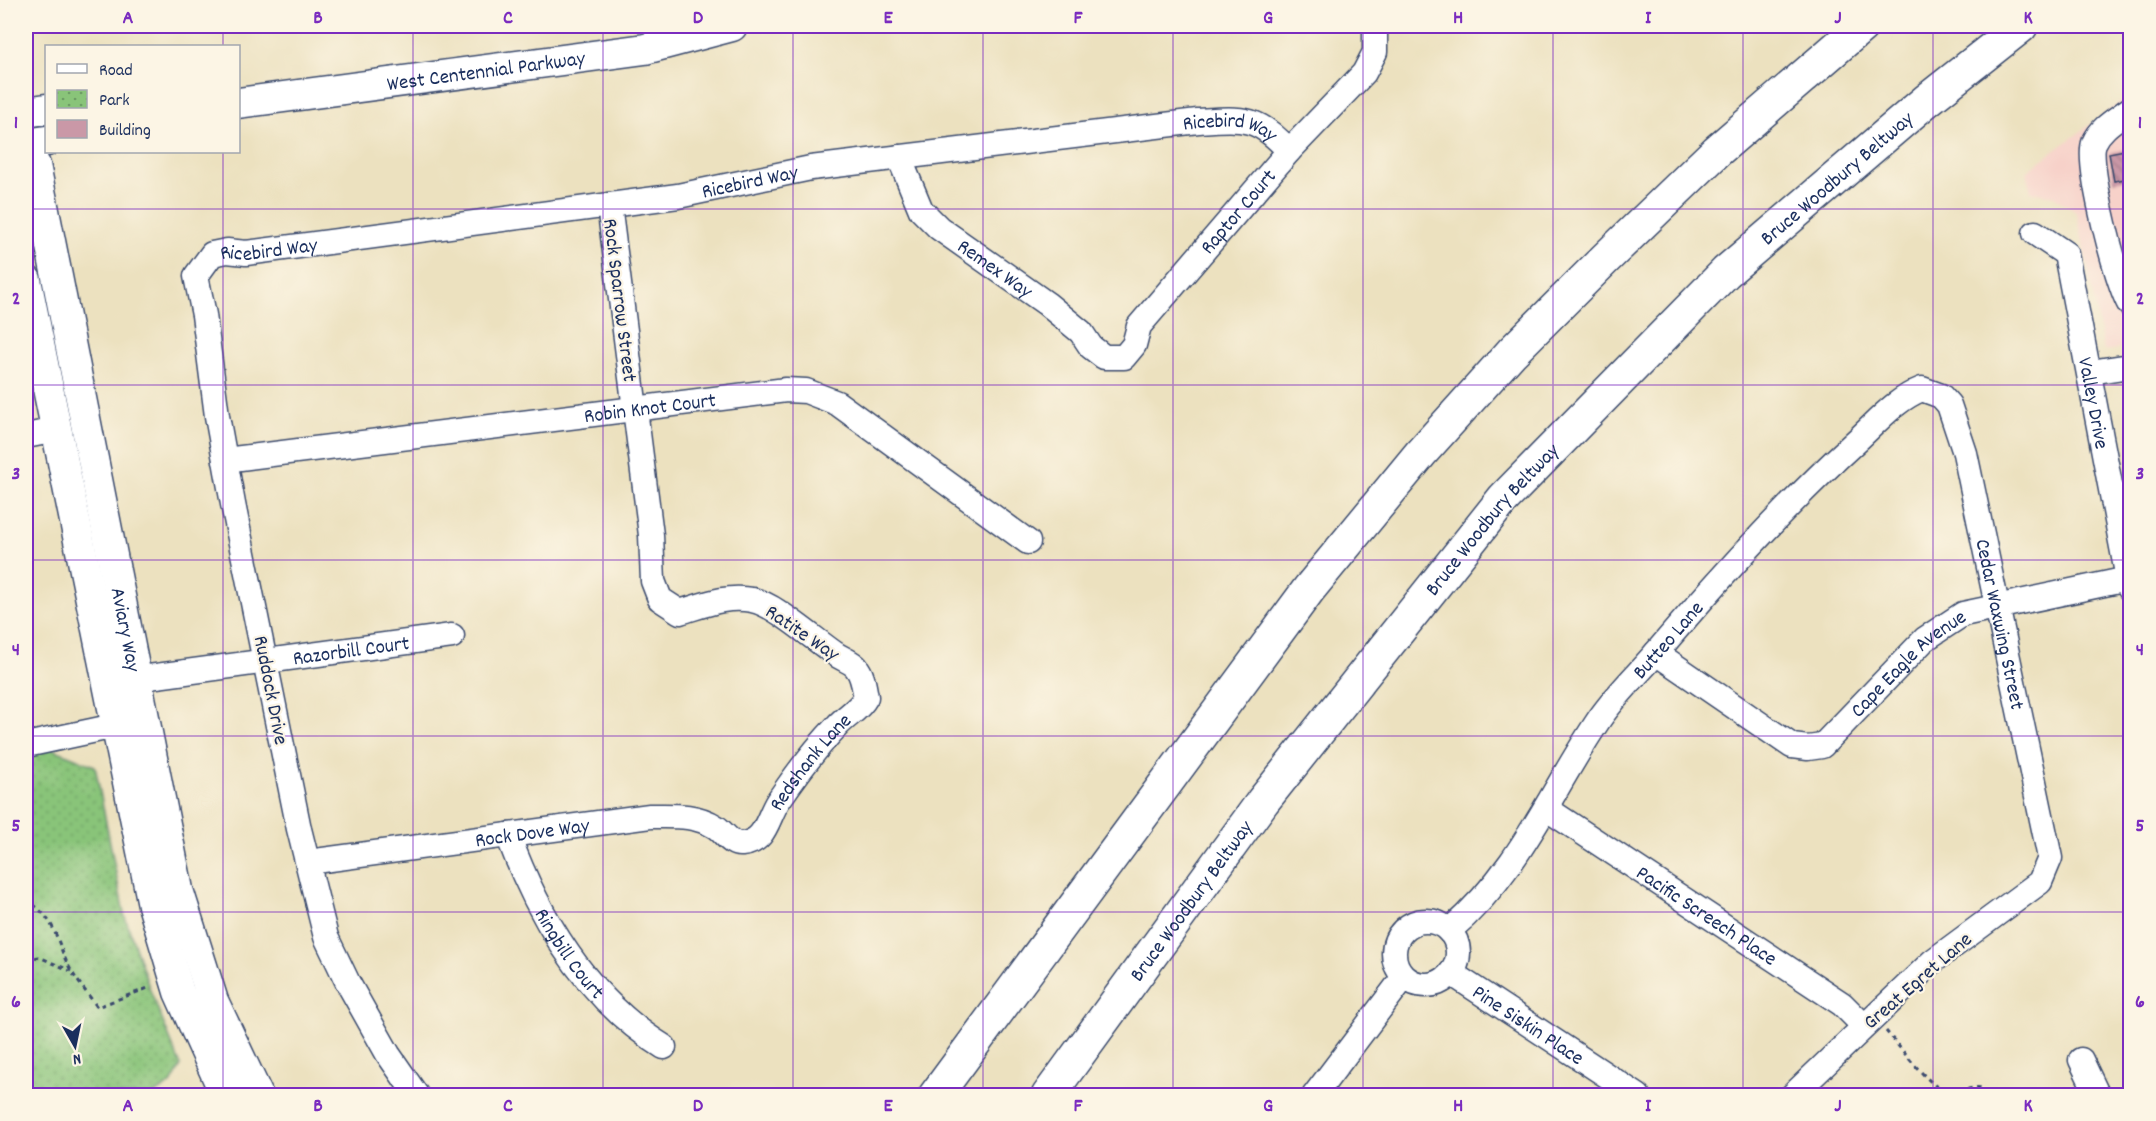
<svg xmlns="http://www.w3.org/2000/svg" width="2156" height="1121" font-family="Dekko,sans-serif">
<style>
.built{fill:#f7d1c9}
.park{fill:url(#park-dots);stroke:#527a6c;stroke-width:1.5}
.building{fill:url(#building-back-hatch)}
.lines{fill:none;stroke-linecap:round;stroke-linejoin:round}
.minor-casing{stroke:#3a4a6d;stroke-width:27}
.major-casing{stroke:#3a4a6d;stroke-width:33}
.highway-casing{stroke:#3a4a6d;stroke-width:36}
.path{stroke:#3a4a6d;stroke-width:3;stroke-dasharray:4.5 4.5;stroke-linecap:butt}
.minor{stroke:#fff;stroke-width:24}
.major{stroke:#fff;stroke-width:30}
.highway{stroke:#fff;stroke-width:33}
.grid{fill:none;stroke:#7b2cbf;stroke-width:1.5;stroke-opacity:0.55}
.labels{text-anchor:middle;stroke-width:4.5;stroke-linejoin:round;paint-order:stroke}
.street-label{font-size:21px;fill:#1b2f5e;stroke:#fcf5e5}
.neatline{fill:none;stroke:#7b2cbf;stroke-width:2}
.grid-label{font-size:20px;text-anchor:middle;font-weight:bold;fill:#7b2cbf}
</style>
<defs>
<pattern id="park-dots" width="8" height="8" patternUnits="userSpaceOnUse" patternTransform="scale(1.5)"><rect width="8" height="8" fill="#89c479"/><path d="M2 2h.1M6 6h.1" fill="none" stroke="#6fa066" stroke-width="1.8" stroke-linecap="round"/></pattern>
<pattern id="building-back-hatch" width="6" height="6" patternUnits="userSpaceOnUse" patternTransform="scale(1.5)"><rect width="6" height="6" fill="#ca98a7"/><path d="M-1 5l2 2M0 0l6 6M5-1l2 2" fill="none" stroke="#a37c8b"/></pattern>
</defs>
<rect width="100%" height="100%" fill="#fcf5e5"/>
<filter id="ink" filterUnits="userSpaceOnUse"><feTurbulence type="fractalNoise" baseFrequency=".0167" numOctaves="2"/><feDisplacementMap in="SourceGraphic" scale="12" xChannelSelector="R" yChannelSelector="G"/><feConvolveMatrix kernelMatrix="1 2 1 2 8 2 1 2 1" color-interpolation-filters="sRGB"/></filter>
<filter id="wash" filterUnits="userSpaceOnUse"><feTurbulence type="fractalNoise" baseFrequency=".008" numOctaves="4" result="noise"/><feDisplacementMap in="SourceGraphic" scale="24" xChannelSelector="R" yChannelSelector="G"/><feGaussianBlur stdDeviation="1.35" result="paint"/><feColorMatrix in="noise" values="0 0 0 0 0 0 0 0 0 0 0 0 0 0 0 0 0 1.4 0 .05"/><feComposite in="paint" operator="in"/></filter>
<g filter="url(#wash)">
<rect width="100%" height="100%" fill="#ece1bf"/>
<polygon class="built" points="2130,95 2130,347 2104,351 2077,213 2054,196 2031,192 2026,172"/>
<polygon class="park" points="26,738 95,766 124,914 150,990 181,1066 171,1084 153,1095 26,1095"/>
<g id="blocks">
<polygon class="building" points="2130,149 2130,178 2114,181 2109,153"/>
</g>
</g>
<g filter="url(#ink)">
<use href="#blocks" fill-opacity="0" stroke="#3a4a6d" stroke-width="1.5"/>
<g class="lines">
<defs>
<g id="minor">
<path d="M2130 109C2117 119 2101 127 2094 143 2086 164 2117 285 2130 305"/>
<path id="s1" d="M899 157 921 210 939 228 1047 304 1081 332 1091 347 1104 357H1124L1134 345 1139 326 1289 151 1364 73 1375 52V30"/>
<path id="s2" d="M2035 233 2066 254 2130 589"/>
<polyline points="2090,372 2130,366"/>
<polyline points="26,436 56,430"/>
<path id="s3" d="M225 460 786 390 806 391 837 403 1028 542"/>
<path id="s4" d="M1656 653 1792 746 1808 748 1822 746 1925 639 1963 614 2128 579"/>
<path id="s5" d="M119 681 452 636"/>
<polyline points="26,745 115,726"/>
<path id="s6" d="M1547 809 1842 1004 1864 1026"/>
<path id="s7" d="M508 835C539 919 586 999 664 1047"/>
<path id="s8" d="M308 862 650 816C673 816 696 814 716 827 725 833 730 845 742 844 766 842 767 818 778 801 795 776 816 748 837 726 847 715 859 710 866 697 864 687 863 675 856 667 852 662 843 659 837 655 817 642 774 603 752 600 726 595 704 605 680 612L660 599 653 581 651 535 609 205"/>
<circle cx="1426" cy="953" r="32"/>
<path id="s9" d="M1449 931C1522 868 1548 795 1600 718 1618 692 1642 670 1662 646 1723 574 1786 505 1855 442 1876 423 1896 399 1922 389L1941 396 1949 405 1965 453 2050 858 2040 882 1933 961 1792 1096"/>
<path id="s10" d="M1451 973 1638 1096"/>
<polyline points="2081,1060 2098,1096"/>
<path id="s11" d="M417 1096 388 1054 348 983 326 937 299 829 233 504 217 416 204 315 196 276 212 254 227 251 246 253 678 196 811 168 1198 121C1243 118 1258 116 1289 151"/>
<polyline points="1314,1096 1404,977"/>
</g>
<g id="major">
<path id="s12" d="M238 103 645 49 732 26"/>
<polyline points="26,112 46,109"/>
<polyline points="26,144 46,141"/>
<path id="s13" d="M26 156 35 165 178 890 213 1001 258 1096"/>
<polyline points="26,280 153,905 179,992 226,1096"/>
</g>
<g id="highway">
<polyline points="935,1096 1309,589 1421,453 1512,352 1605,259 1717,151 1862,26"/>
<path id="s14" d="M1048 1096 1263 801 1504 498 1726 272 1926 101 2021 26"/>
</g>
</defs>
<use href="#minor" class="minor-casing"/>
<use href="#major" class="major-casing"/>
<use href="#highway" class="highway-casing"/>
<g class="path">
<path d="M26 899C61 923 54 942 72 972 79 984 89 995 97 1007L151 987"/>
<polyline points="26,959 39,957 71,971"/>
<path d="M1886 1031C1899 1046 1929 1086 1946 1092 1960 1096 1969 1085 1982 1088"/>
</g>
<use href="#minor" class="minor"/>
<use href="#major" class="major"/>
<use href="#highway" class="highway"/>
</g>
</g>
<path class="grid" d="M223 26V46M413 26V1096M603 26V1096M793 26V1096M983 26V1096M1173 26V1096M1363 26V1096M1553 26V1096M1743 26V1096M1933 26V1096M223 152V1096M26 209H2130M26 385H2130M26 560H2130M26 736H2130M26 912H2130"/>
<g class="labels">
<g class="street-label">
<text dy="7" stroke="none"><textPath href="#s12" startOffset="250">West Centennial Parkway</textPath></text>
<text dy="7" stroke="none"><textPath href="#s11" startOffset="1914">Ricebird Way</textPath></text>
<text dy="7" stroke="none"><textPath href="#s14" startOffset="1214">Bruce Woodbury Beltway</textPath></text>
<text dy="7" stroke="none"><textPath href="#s11" startOffset="1428">Ricebird Way</textPath></text>
<text dy="7" stroke="none"><textPath href="#s1" startOffset="500">Raptor Court</textPath></text>
<text dy="7" stroke="none"><textPath href="#s11" startOffset="942">Ricebird Way</textPath></text>
<text dy="7" stroke="none"><textPath href="#s1" startOffset="152">Remex Way</textPath></text>
<text transform="translate(621 300) rotate(83)" y="7">Rock Sparrow Street</text>
<text dy="7" stroke="none"><textPath href="#s2" startOffset="189">Valley Drive</textPath></text>
<text dy="7" stroke="none"><textPath href="#s3" startOffset="428">Robin Knot Court</textPath></text>
<text dy="7" stroke="none"><textPath href="#s14" startOffset="728">Bruce Woodbury Beltway</textPath></text>
<text dy="7" stroke="none"><textPath href="#s9" startOffset="982">Cedar Waxwing Street</textPath></text>
<text dy="7" stroke="none"><textPath href="#s13" startOffset="486">Aviary Way</textPath></text>
<text transform="translate(803 632) rotate(34)" y="7">Ratite Way</text>
<text dy="7" stroke="none"><textPath href="#s9" startOffset="366">Butteo Lane</textPath></text>
<text dy="7" stroke="none"><textPath href="#s5" startOffset="234">Razorbill Court</textPath></text>
<text dy="7" stroke="none"><textPath href="#s4" startOffset="315">Cape Eagle Avenue</textPath></text>
<text transform="translate(272 690) rotate(79)" y="7">Ruddock Drive</text>
<text dy="7" stroke="none"><textPath href="#s8" startOffset="555">Redshank Lane</textPath></text>
<text dy="7" stroke="none"><textPath href="#s8" startOffset="226">Rock Dove Way</textPath></text>
<text dy="7" stroke="none"><textPath href="#s14" startOffset="242">Bruce Woodbury Beltway</textPath></text>
<text dy="7" stroke="none"><textPath href="#s6" startOffset="192">Pacific Screech Place</textPath></text>
<text dy="7" stroke="none"><textPath href="#s7" startOffset="134">Ringbill Court</textPath></text>
<text transform="translate(1917 980) rotate(-41)" y="7">Great Egret Lane</text>
<text dy="7" stroke="none"><textPath href="#s10" startOffset="93">Pine Siskin Place</textPath></text>
</g>
</g>
<rect width="2156" height="1121" fill="none" stroke="#fcf5e5" stroke-width="66"/>
<rect x="45" y="45" width="195" height="108" fill="#fcf5e5" stroke="#a2a6af" stroke-width="1.5"/>
<rect x="57" y="64" width="30" height="9" fill="#ffffff" stroke="#a2a6af" stroke-width="1.5"/>
<text x="99" y="75" font-size="18" fill="#1b2f5e">Road</text>
<rect x="57" y="90" width="30" height="18" fill="url(#park-dots)" stroke="#a2a6af" stroke-width="1.5"/>
<text x="99" y="105" font-size="18" fill="#1b2f5e">Park</text>
<rect x="57" y="120" width="30" height="18" fill="#ca98a7" stroke="#a2a6af" stroke-width="1.5"/>
<text x="99" y="135" font-size="18" fill="#1b2f5e">Building</text>
<g transform="translate(75 1046) rotate(171)" stroke="#fcf5e5" stroke-width="4.5" paint-order="stroke">
<path d="M0-4.5L10 22L0 15L-10 22Z" fill="#1b2f5e"/>
<text y="-9" font-size="16" font-weight="bold" text-anchor="middle" fill="#1b2f5e">N</text>
</g>
<rect x="33" y="33" width="2090" height="1055" class="neatline"/>
<g class="grid-label">
<text x="128" y="23">A</text>
<text x="318" y="23">B</text>
<text x="508" y="23">C</text>
<text x="698" y="23">D</text>
<text x="888" y="23">E</text>
<text x="1078" y="23">F</text>
<text x="1268" y="23">G</text>
<text x="1458" y="23">H</text>
<text x="1648" y="23">I</text>
<text x="1838" y="23">J</text>
<text x="2028" y="23">K</text>
<text x="16" y="128">1</text>
<text x="2140" y="128">1</text>
<text x="16" y="304">2</text>
<text x="2140" y="304">2</text>
<text x="16" y="479">3</text>
<text x="2140" y="479">3</text>
<text x="16" y="655">4</text>
<text x="2140" y="655">4</text>
<text x="16" y="831">5</text>
<text x="2140" y="831">5</text>
<text x="16" y="1007">6</text>
<text x="2140" y="1007">6</text>
<text x="128" y="1111">A</text>
<text x="318" y="1111">B</text>
<text x="508" y="1111">C</text>
<text x="698" y="1111">D</text>
<text x="888" y="1111">E</text>
<text x="1078" y="1111">F</text>
<text x="1268" y="1111">G</text>
<text x="1458" y="1111">H</text>
<text x="1648" y="1111">I</text>
<text x="1838" y="1111">J</text>
<text x="2028" y="1111">K</text>
</g>
</svg>
